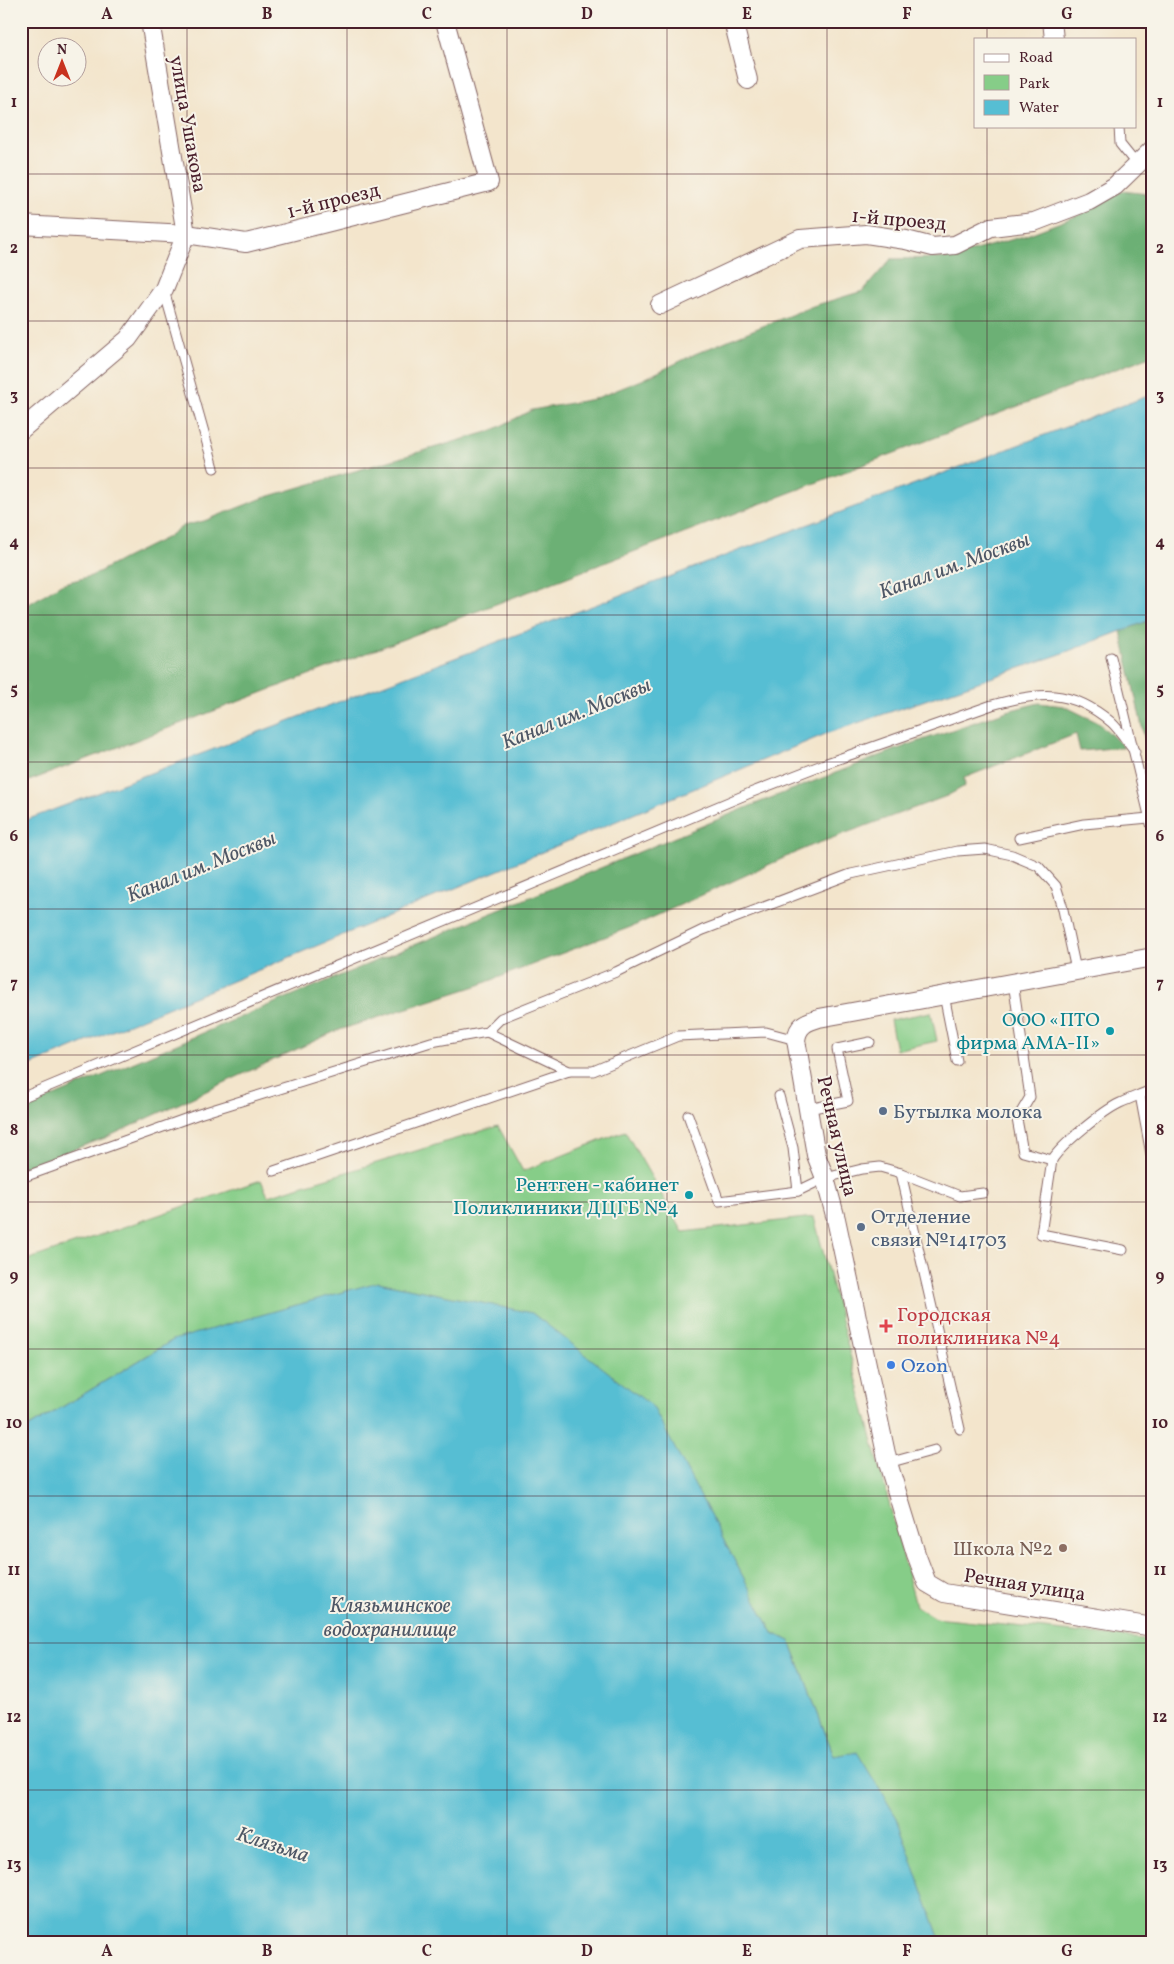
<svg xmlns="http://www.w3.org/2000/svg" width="1174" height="1964" font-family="Vollkorn,serif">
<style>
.green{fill:#86cd88;stroke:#68765a}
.forest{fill:#6cb074;stroke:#5b6850}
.water{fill:#56bed3;stroke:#506e7f}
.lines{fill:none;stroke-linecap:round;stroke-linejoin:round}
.lane-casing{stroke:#856463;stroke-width:11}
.street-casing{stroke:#856463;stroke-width:20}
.lane{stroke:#fff;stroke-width:9}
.street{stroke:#fff;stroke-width:18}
.grid{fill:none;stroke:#4a1f2b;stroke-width:1;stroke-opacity:0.55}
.culture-dot{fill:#0f9aa8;stroke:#f7f3e8;stroke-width:2}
.service-dot{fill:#5c6f8a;stroke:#f7f3e8;stroke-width:2}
.health-dot{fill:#e0444e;stroke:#f7f3e8;stroke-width:2}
.shop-dot{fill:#3f7fe0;stroke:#f7f3e8;stroke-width:2}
.education-dot{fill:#8d6e63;stroke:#f7f3e8;stroke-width:2}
.labels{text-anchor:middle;stroke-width:4;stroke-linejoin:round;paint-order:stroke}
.street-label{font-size:20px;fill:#4a1f2b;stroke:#f7f3e8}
.culture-label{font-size:20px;fill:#0d838f;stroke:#f7f3e8;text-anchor:end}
.service-label{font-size:20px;fill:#4e5e75;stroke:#f7f3e8;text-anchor:start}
.health-label{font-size:20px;fill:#be3a42;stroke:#f7f3e8;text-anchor:start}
.shop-label{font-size:20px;fill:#366cbe;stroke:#f7f3e8;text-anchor:start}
.education-label{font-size:20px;fill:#785e54;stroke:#f7f3e8;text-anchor:end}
.water-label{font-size:21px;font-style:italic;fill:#4e5766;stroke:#f7f3e8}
.neatline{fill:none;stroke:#4a1f2b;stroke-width:2}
.grid-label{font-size:16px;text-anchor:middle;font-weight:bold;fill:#4a1f2b}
</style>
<rect width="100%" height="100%" fill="#f7f3e8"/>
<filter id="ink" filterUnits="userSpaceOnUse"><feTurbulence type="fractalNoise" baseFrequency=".02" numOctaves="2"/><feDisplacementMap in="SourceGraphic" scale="10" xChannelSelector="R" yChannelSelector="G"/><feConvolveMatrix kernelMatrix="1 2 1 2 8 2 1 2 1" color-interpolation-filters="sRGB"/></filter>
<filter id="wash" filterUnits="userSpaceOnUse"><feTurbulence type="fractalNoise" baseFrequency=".0096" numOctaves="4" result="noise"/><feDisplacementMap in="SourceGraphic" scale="20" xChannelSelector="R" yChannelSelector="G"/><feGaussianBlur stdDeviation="1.12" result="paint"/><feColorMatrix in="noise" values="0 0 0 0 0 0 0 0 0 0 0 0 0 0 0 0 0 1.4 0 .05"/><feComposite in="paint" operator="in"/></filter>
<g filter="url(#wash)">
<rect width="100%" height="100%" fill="#f3e5cc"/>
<g class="green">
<polygon points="931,1012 937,1041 896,1050 890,1020"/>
<polygon points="498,1126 523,1171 625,1131 683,1232 814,1217 916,1606 935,1618 1153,1640 1153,1943 940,1943 834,1756 790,1641 173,1340 21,1432 21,1262 261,1180 268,1196"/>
</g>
<g class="forest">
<polygon points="1122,191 1148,194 1153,192 1153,355 21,784 21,609 61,584 91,576 125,558 166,538 183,526 204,521 263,498 491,431 532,410 594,399 642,380 695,354 738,336 813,306 863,291 891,259 948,258 1024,236 1079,215"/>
<polygon points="1153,619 1153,777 1121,631"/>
<polygon points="1039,703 1064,706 1099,723 1124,747 1080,751 1076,734 964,778 965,786 947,796 808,847 636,925 479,985 336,1031 105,1138 21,1168 21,1110 262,1008 755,804 908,745 1007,711"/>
</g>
<g class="water">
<polygon points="1153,394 1153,619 1058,655 828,733 21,1069 21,822"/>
<polygon points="378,1282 532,1313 653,1407 773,1633 790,1641 834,1756 857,1752 897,1818 941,1943 21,1943 21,1432 173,1340"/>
</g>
</g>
<g filter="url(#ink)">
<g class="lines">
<defs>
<g id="lane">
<polyline points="1119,126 1120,144 1137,165"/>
<polyline points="164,290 214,468"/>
<polyline points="1111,657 1153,832"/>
<polyline points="1019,838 1084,824 1149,818"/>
<polyline points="1013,982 1030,1097 1017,1119 1023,1152 1052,1160"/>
<polyline points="944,995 957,1061"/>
<polyline points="487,1032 569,1071 593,1071 678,1036 766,1032 796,1040"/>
<polyline points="1140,1095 1153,1165"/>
<polyline points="779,1096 793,1148 798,1191"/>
<path d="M21 1098 750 793 827 763 992 705C1039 692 1071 688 1111 722 1120 730 1127 742 1135 752"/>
<polyline points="808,1109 848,1101 837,1049 870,1042"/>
<polyline points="688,1115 719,1201 798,1191 825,1178 862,1169 880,1167 901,1173 960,1429"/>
<polyline points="274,1171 569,1071"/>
<polyline points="901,1173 960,1196 983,1193"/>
<polyline points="21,1178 199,1114 431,1042 487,1032 501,1018 616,972 703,930 851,874 957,851 985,849 1012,855 1038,866 1056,886 1062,905 1076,970"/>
<path d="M1123 1250 1041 1234 1052 1160C1062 1144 1103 1111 1120 1103 1131 1098 1142 1094 1153 1089"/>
<polyline points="888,1463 935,1450"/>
</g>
<g id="street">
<polyline points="150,21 186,234"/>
<polyline points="733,21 748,80"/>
<polyline points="1052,21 1054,39"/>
<polyline points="21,225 186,234 246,243 489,182 445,21"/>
<polyline points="660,305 800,239 866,234 906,240 933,247 955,245 991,227 1034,222 1089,201 1115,186 1153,149"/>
<polyline points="21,430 128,339 164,289 186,234"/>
<path d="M1153 957 819 1018C806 1022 798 1025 796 1040L816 1155 825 1178 836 1219 888 1463 916 1554 927 1583 944 1593 1153 1627"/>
</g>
</defs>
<use href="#lane" class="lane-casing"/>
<use href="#street" class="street-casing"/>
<use href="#lane" class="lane"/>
<use href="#street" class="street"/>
</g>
</g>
<path class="grid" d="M187 21V1943M347 21V1943M507 21V1943M667 21V1943M827 21V1943M987 21V39M987 126V1943M21 174H1153M21 321H1153M21 468H1153M21 615H1153M21 762H1153M21 909H1153M21 1055H1153M21 1202H1153M21 1349H1153M21 1496H1153M21 1643H1153M21 1790H1153"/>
<g class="culture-dot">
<circle cx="1110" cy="1031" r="5"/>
<circle cx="689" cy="1195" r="5"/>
</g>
<g class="service-dot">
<circle cx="883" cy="1111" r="5"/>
<circle cx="861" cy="1227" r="5"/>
</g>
<path class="health-dot" d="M883.5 1318.5h5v5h5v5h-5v5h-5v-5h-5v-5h5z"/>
<circle class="shop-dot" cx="891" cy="1365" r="5"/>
<circle class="education-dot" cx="1063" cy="1548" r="5"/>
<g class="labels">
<g class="street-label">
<text transform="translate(189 124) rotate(80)" y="7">улица Ушакова</text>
<text transform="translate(333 200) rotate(-14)" y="7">1-й проезд</text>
<text transform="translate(899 219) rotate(5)" y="7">1-й проезд</text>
<text transform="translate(838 1136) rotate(77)" y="7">Речная улица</text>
<text transform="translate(1025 1584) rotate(9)" y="7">Речная улица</text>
</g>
<g class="culture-label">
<text x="1100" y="1026">ООО «ПТО<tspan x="1100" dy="23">фирма АМА-II»</tspan></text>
<text x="679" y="1191">Рентген - кабинет<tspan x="679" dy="23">Поликлиники ДЦГБ №4</tspan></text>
</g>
<g class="service-label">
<text x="893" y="1118">Бутылка молока</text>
<text x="871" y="1223">Отделение<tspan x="871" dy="23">связи №141703</tspan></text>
</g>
<g class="health-label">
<text x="897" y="1321">Городская<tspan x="897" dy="23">поликлиника №4</tspan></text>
</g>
<g class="shop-label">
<text x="901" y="1372">Ozon</text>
</g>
<g class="education-label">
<text x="1053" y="1555">Школа №2</text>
</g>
<g class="water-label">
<text transform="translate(954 565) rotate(-20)" y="7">Канал им. Москвы</text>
<text transform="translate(576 713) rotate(-22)" y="7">Канал им. Москвы</text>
<text transform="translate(201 866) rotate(-22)" y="7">Канал им. Москвы</text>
<text x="390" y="1612">Клязьминское<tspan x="390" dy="24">водохранилище</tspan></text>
<text transform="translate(273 1844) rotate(18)" y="7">Клязьма</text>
</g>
</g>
<rect width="1174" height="1964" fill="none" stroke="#f7f3e8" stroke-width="55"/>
<rect x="974" y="38" width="162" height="90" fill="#f7f3e8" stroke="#b29e9c"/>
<rect x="984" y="54" width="25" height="8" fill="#ffffff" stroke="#b29e9c"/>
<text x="1019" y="62" font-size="15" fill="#4a1f2b">Road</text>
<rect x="984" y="75" width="25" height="15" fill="#86cd88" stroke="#b29e9c"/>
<text x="1019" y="88" font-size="15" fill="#4a1f2b">Park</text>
<rect x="984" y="100" width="25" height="15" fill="#56bed3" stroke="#b29e9c"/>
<text x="1019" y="112" font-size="15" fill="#4a1f2b">Water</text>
<g transform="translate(62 62)"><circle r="24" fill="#f7f3e8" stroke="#b29e9c"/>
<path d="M0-4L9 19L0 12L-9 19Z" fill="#c8321e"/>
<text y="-8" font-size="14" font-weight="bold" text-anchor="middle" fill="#4a1f2b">N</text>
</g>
<rect x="28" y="28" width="1118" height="1908" class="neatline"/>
<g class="grid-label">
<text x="107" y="19">A</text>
<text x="267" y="19">B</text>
<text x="427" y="19">C</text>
<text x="587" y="19">D</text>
<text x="747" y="19">E</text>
<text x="907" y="19">F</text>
<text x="1067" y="19">G</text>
<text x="14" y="107">1</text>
<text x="1160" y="107">1</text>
<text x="14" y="253">2</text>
<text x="1160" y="253">2</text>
<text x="14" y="400">3</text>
<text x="1160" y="400">3</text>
<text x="14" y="547">4</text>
<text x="1160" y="547">4</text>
<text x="14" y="694">5</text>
<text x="1160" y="694">5</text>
<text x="14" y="841">6</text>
<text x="1160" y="841">6</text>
<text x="14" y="988">7</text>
<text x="1160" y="988">7</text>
<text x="14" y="1135">8</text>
<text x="1160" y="1135">8</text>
<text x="14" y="1281">9</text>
<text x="1160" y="1281">9</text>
<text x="14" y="1428">10</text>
<text x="1160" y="1428">10</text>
<text x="14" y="1575">11</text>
<text x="1160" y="1575">11</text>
<text x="14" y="1722">12</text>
<text x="1160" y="1722">12</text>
<text x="14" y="1869">13</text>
<text x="1160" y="1869">13</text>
<text x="107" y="1956">A</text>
<text x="267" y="1956">B</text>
<text x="427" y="1956">C</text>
<text x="587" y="1956">D</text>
<text x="747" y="1956">E</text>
<text x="907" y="1956">F</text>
<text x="1067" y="1956">G</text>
</g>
</svg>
